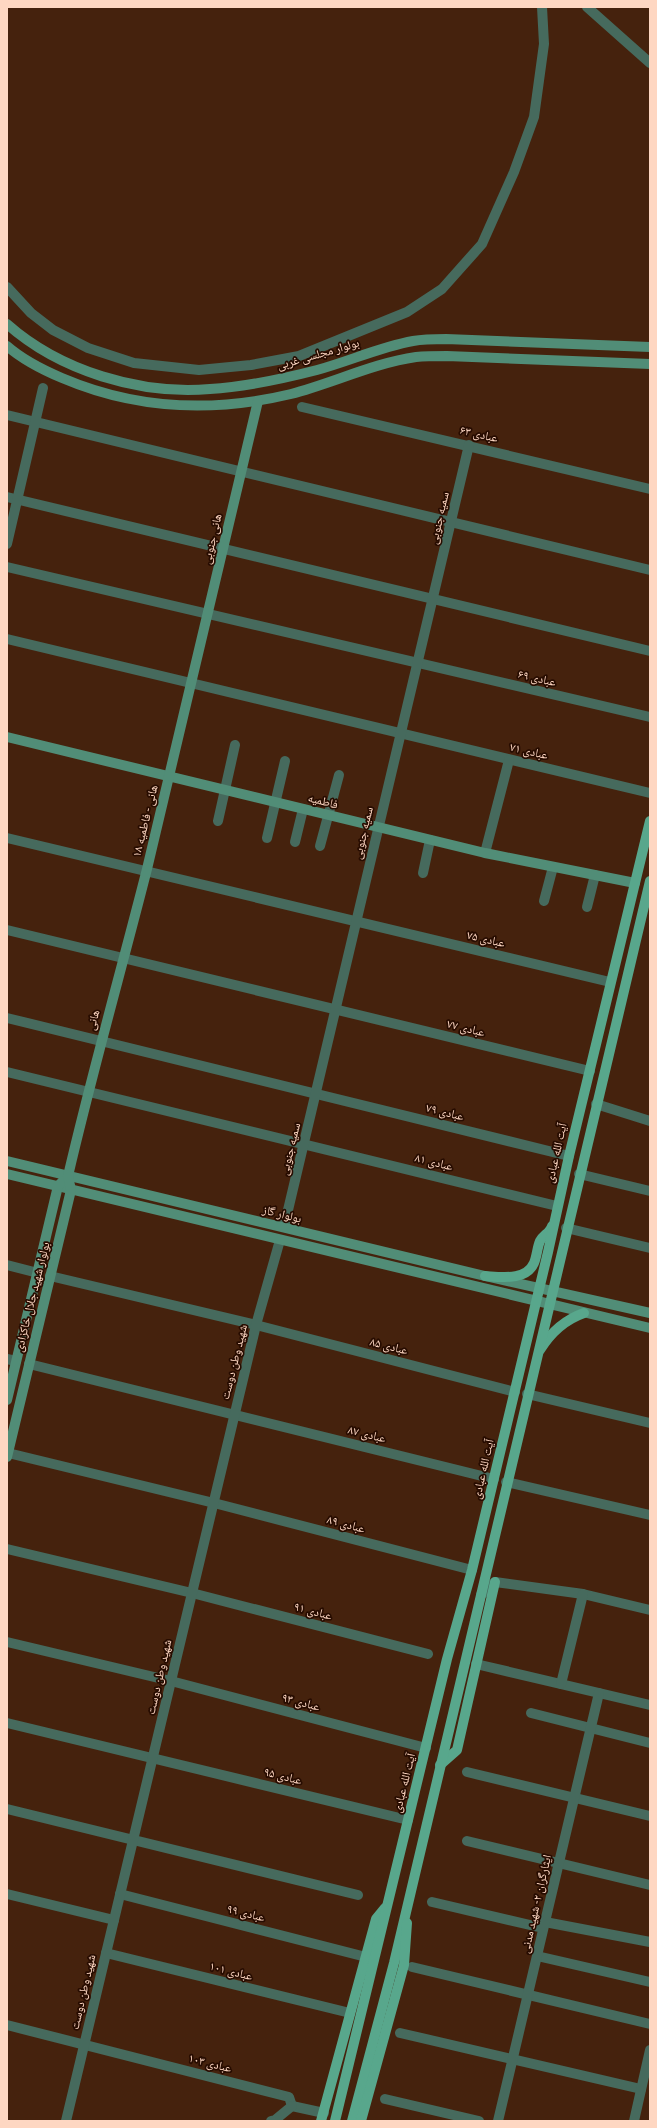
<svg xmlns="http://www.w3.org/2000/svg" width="657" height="2128" font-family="Ubuntu,'Noto Naskh Arabic',sans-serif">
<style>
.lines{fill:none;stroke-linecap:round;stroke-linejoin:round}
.street{stroke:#466a5d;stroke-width:10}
.secondary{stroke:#518d77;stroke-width:10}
.primary{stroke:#58a78c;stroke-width:10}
.labels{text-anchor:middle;stroke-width:3.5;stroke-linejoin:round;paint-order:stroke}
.street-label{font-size:12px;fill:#fed7c2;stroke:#270c00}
</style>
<rect width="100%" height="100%" fill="#45220d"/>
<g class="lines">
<g class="street">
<polyline points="587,7 650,63"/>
<polyline points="7,287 31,313 53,330 88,348 134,363 199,370 251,365 299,356 407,312 442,289 482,244 514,172 534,117 544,44 542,7"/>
<polyline points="302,407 650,489"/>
<polyline points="7,415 650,570"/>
<polyline points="7,497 650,651"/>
<polyline points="7,544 43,388"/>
<polyline points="7,567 650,717"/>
<polyline points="7,639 650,793"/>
<polyline points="218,821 235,745"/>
<polyline points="7,838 610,982"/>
<polyline points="267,838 285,761"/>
<polyline points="295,842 303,809"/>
<polyline points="320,846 339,775"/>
<polyline points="485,853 509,760"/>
<polyline points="423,873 430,840"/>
<polyline points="544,901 553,867"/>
<polyline points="587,907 595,875"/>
<polyline points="7,930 590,1071"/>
<polyline points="7,1018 569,1156"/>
<polyline points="7,1072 557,1206"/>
<polyline points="596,1104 650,1121"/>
<polyline points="579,1174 650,1191"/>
<polyline points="284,1227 469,445"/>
<polyline points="566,1228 650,1248"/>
<polyline points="7,1265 38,1273"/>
<polyline points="50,1276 256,1325 515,1392"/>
<polyline points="7,1359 16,1361"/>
<polyline points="29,1364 494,1479"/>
<polyline points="527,1394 650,1423"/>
<polyline points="8,1453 214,1503 472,1570"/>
<polyline points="506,1482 650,1515"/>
<polyline points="7,1549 192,1593 428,1654"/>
<polyline points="481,1595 495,1582 583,1594 650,1610"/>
<polyline points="7,1642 171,1681 426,1748"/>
<polyline points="476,1664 650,1705"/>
<polyline points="561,1684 583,1594"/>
<polyline points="531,1713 650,1743"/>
<polyline points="7,1723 408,1820"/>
<polyline points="467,1772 650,1816"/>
<polyline points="7,1809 358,1895"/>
<polyline points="467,1841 650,1885"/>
<polyline points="7,1894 114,1920"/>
<polyline points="120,1894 366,1957"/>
<polyline points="432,1902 543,1928"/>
<polyline points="545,1922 650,1942"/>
<polyline points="106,1953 350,2013"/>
<polyline points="537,1956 650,1982"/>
<polyline points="412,1967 650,2024"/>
<polyline points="7,2025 289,2097 292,2106"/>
<polyline points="400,2033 641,2089"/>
<polyline points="385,2099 479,2121"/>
<polyline points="292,2106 324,2113"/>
<polyline points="66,2121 256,1325 280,1240"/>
<polyline points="271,2121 275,2120 292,2106"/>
<polyline points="498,2121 599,1693"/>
<polyline points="634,2121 650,2050"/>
</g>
<g class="secondary">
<path d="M7 324C60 371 140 395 210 389 247 387 282 379 317 370 350 361 380 347 413 341 424 339 436 339 446 339L650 347"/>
<path d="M7 346C23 360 43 370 62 378 137 410 212 413 291 394 333 383 374 363 416 357 426 356 437 356 447 356L650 364"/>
<polyline points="7,737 485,853 635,883"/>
<polyline points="7,1161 485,1276 650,1313"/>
<polyline points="7,1174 650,1328"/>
<polyline points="7,1400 58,1186 63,1181"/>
<path d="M7 1457 71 1190 68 1176C92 1073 121 971 147 869 185 713 222 557 258 401"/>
</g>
<g class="primary">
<path d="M485 1276C502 1277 526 1281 534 1263 537 1256 537 1248 540 1241 543 1235 550 1233 552 1226"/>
<path d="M540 1350C551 1332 564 1320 584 1313"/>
<polyline points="440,1765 457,1750 495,1582"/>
<polyline points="321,2121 376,1919 385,1908"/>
<polyline points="335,2121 447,1659 472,1570 548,1252 569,1156 650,821"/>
<polyline points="352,2121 394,1963 650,881"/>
<polyline points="361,2121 404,1965 407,1923"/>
</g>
</g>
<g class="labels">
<g class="street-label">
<text transform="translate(318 354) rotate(-16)" y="4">بولوار مجلسی غربی</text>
<text transform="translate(479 434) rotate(13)" y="4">عبادی ۶۳</text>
<text transform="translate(439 518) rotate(-77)" y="4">سمیه جنوبی</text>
<text transform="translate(212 539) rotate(-77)" y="4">هانی جنوبی</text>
<text transform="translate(537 678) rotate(13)" y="4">عبادی ۶۹</text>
<text transform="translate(529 751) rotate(13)" y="4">عبادی ۷۱</text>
<text transform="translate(323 801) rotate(14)" y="4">فاطمیه</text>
<text transform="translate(145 821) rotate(-76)" y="4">هانی - فاطمیه ۱۸</text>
<text transform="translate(363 833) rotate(-77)" y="4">سمیه جنوبی</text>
<text transform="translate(486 939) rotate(13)" y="4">عبادی ۷۵</text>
<text transform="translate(93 1020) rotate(-75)" y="4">هانی</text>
<text transform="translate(466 1028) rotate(14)" y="4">عبادی ۷۷</text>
<text transform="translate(445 1112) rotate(14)" y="4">عبادی ۷۹</text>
<text transform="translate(290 1149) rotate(-76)" y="4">سمیه جنوبی</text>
<text transform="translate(556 1153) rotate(-77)" y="4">آیت الله عبادی</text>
<text transform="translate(434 1162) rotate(14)" y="4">عبادی ۸۱</text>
<text transform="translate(282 1214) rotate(14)" y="4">بولوار گاز</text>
<text transform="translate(32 1297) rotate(-76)" y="4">بولوار شهید جلال خاکزادی</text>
<text transform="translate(389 1346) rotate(14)" y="4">عبادی ۸۵</text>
<text transform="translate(234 1362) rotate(-76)" y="4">شهید وطن دوست</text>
<text transform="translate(367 1434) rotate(14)" y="4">عبادی ۸۷</text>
<text transform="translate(483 1469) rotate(-77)" y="4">آیت الله عبادی</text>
<text transform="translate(346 1524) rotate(15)" y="4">عبادی ۸۹</text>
<text transform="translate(313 1611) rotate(15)" y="4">عبادی ۹۱</text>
<text transform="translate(159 1677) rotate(-77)" y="4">شهید وطن دوست</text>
<text transform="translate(301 1702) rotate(15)" y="4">عبادی ۹۳</text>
<text transform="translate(283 1776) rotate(14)" y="4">عبادی ۹۵</text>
<text transform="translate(404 1783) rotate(-76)" y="4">آیت الله عبادی</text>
<text transform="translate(536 1904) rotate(-77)" y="4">ایثارگران ۲- شهید مدنی</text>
<text transform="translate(246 1913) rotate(14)" y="4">عبادی ۹۹</text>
<text transform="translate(231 1971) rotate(14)" y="4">عبادی ۱۰۱</text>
<text transform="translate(83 1992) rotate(-77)" y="4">شهید وطن دوست</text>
<text transform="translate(210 2063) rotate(14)" y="4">عبادی ۱۰۳</text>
</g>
</g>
<rect width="657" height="2128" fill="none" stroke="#fed7c2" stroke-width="16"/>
</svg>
